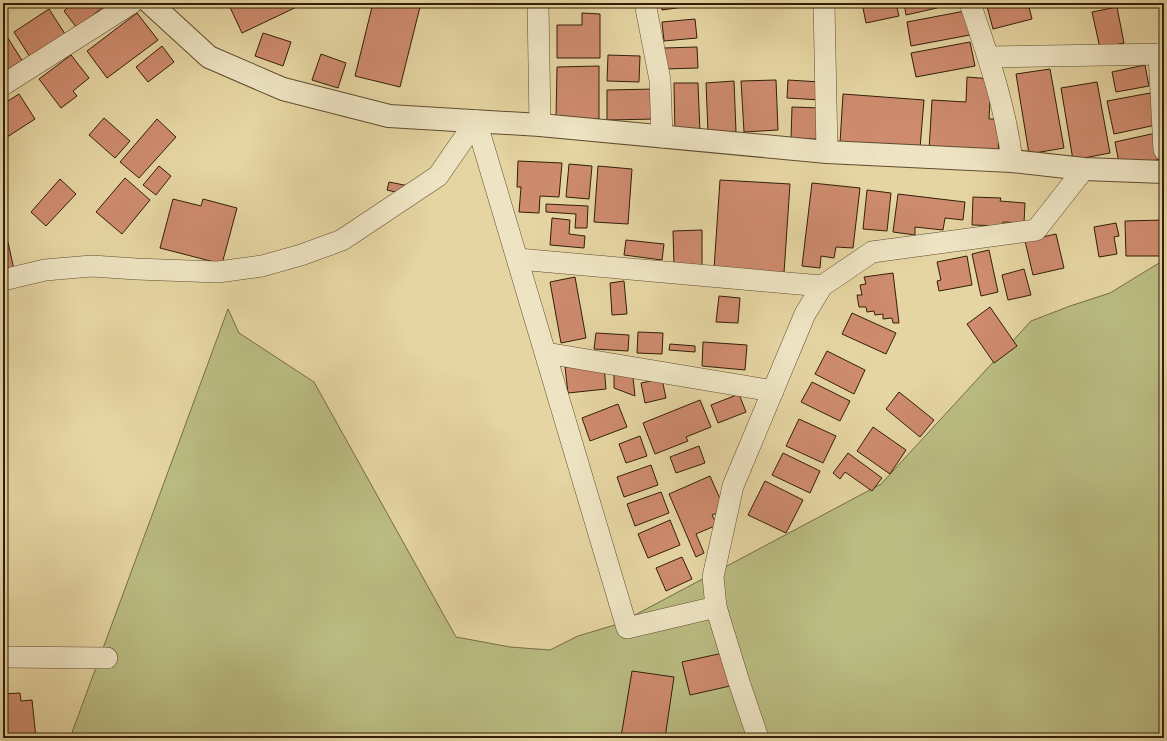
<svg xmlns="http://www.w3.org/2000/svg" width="1167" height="741" font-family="Vollkorn,serif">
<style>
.green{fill:#babc82;stroke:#766d44}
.building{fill:#ce8b6e;stroke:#321e07}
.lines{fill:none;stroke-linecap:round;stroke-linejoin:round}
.minor-casing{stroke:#5f4c2e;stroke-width:22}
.tertiary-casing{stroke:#5f4c2e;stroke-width:24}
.minor{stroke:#eee4c3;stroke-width:21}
.tertiary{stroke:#eee4c3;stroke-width:22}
</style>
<rect width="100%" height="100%" fill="#e5d5a2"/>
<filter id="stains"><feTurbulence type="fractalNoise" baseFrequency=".005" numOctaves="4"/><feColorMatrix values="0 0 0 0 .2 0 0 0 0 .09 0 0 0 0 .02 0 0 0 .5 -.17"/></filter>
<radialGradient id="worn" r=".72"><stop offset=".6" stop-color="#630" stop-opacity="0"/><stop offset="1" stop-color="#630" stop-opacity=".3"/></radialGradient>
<polygon class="green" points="1164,260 1164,738 70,738 228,309 239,333 314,382 456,637 510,647 550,650 578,636 618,624 881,484 1031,321 1070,306 1110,293"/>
<g class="building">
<polygon points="73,3 108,3 77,28 64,11"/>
<polygon points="228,3 305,3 242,33"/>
<polygon points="373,3 421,3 400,87 355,76"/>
<polygon points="487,3 530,3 530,6 487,7"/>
<polygon points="661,3 697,3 698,5 662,10"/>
<polygon points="862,3 896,3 899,16 866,23"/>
<polygon points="904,3 936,3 937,8 906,15"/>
<polygon points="986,3 1028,3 1032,19 993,29"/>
<polygon points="1117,7 1124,43 1100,48 1092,12"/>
<polygon points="49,9 65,34 30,57 14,32"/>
<polygon points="965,11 970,35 911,46 907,22"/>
<polygon points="137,13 158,40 107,78 87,51"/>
<polygon points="582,13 600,14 600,58 557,58 557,25 582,25"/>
<polygon points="695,19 697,38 664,41 662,22"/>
<polygon points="263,33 291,42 283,66 255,56"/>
<polygon points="6,35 23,62 3,75 3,38"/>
<polygon points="970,42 975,66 916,77 911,53"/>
<polygon points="162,46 174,62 148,82 136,67"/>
<polygon points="697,47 698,68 665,69 664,48"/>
<polygon points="321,54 346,63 338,88 312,80"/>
<polygon points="71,55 89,78 73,91 77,96 61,108 39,79"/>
<polygon points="608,55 640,56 639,82 607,81"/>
<polygon points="1145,65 1149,86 1116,92 1112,72"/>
<polygon points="599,66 599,119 556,119 557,67"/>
<polygon points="1050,69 1064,148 1029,154 1016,74"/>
<polygon points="967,77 991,79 989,119 1000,119 998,154 929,150 932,100 966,102"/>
<polygon points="776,80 778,130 744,132 741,81"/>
<polygon points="788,80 821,82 820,100 787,98"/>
<polygon points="734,81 736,132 708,133 706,83"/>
<polygon points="1097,82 1110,153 1073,160 1061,88"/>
<polygon points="674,83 698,83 700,133 675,134"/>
<polygon points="655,89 656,119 607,120 607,90"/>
<polygon points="1150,93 1156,125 1114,134 1107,101"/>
<polygon points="19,94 35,119 4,139 3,104"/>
<polygon points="843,94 924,100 920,148 840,143"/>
<polygon points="792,107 820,108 819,139 791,139"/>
<polygon points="104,118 130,141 115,158 89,135"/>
<polygon points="157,119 176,137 139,178 120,162"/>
<polygon points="1156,133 1161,159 1120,168 1115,142"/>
<polygon points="518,161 562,163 559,197 540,196 539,213 519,212 521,187 517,187"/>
<polygon points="569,164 592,166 589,199 566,197"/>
<polygon points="159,166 171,176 156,195 143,185"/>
<polygon points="598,166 632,169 628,224 594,222"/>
<polygon points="125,178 150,200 122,234 96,212"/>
<polygon points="60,179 76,194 46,226 31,212"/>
<polygon points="720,180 790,184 784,273 714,269"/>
<polygon points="389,182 409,186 408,195 387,190"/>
<polygon points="812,183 860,188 853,248 836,247 834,258 821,256 820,268 802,266"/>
<polygon points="867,190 891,193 887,231 863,229"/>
<polygon points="898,194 965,202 963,220 945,218 943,230 915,227 915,235 893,232"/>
<polygon points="973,197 1001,198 1000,201 1025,203 1024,223 1003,222 1003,226 972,225"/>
<polygon points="173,199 201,206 203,199 237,208 222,264 160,248"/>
<polygon points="546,204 588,206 587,228 575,228 576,214 546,212"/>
<polygon points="552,218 570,220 569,234 585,236 584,248 550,245"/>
<polygon points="1164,220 1164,256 1126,256 1125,221"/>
<polygon points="1116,223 1119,236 1114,237 1117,254 1099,257 1094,227"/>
<polygon points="702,230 702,265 674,266 673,231"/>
<polygon points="1056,234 1064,268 1033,275 1025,241"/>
<polygon points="626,240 664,244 662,260 624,255"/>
<polygon points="8,242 14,270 3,272 3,244"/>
<polygon points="989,250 998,292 981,296 972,254"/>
<polygon points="967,256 972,285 939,291 937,281 941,280 937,262"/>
<polygon points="1024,269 1031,295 1008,300 1002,275"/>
<polygon points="893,273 899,323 893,323 892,318 883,319 883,314 875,315 874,311 867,312 866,307 859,307 857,295 862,295 860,285 866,284 864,277"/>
<polygon points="575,277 586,338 561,343 550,282"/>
<polygon points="624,281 627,314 612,315 610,283"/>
<polygon points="719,296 740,298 738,323 716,322"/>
<polygon points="990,307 1017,346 994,363 967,324"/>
<polygon points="852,313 896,333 886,354 842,334"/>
<polygon points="638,332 663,333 662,354 637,353"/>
<polygon points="596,333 629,335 628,351 594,349"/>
<polygon points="703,342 747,345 745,370 702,366"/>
<polygon points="670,344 695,346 695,352 669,350"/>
<polygon points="827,351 865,370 854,394 815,374"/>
<polygon points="604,366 606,389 568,393 565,367"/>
<polygon points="614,371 633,377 635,396 614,388"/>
<polygon points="662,379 666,398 645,403 641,383"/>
<polygon points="812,382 850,401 840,421 801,402"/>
<polygon points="899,392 934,420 920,437 886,409"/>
<polygon points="739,394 746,412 718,423 711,405"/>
<polygon points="700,400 711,427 686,437 688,441 655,454 643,423"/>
<polygon points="618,404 627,427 590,441 582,418"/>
<polygon points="799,419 836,436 823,463 786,446"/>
<polygon points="873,427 906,450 890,474 857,451"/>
<polygon points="640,436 647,456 626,463 619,444"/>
<polygon points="699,446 705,463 676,473 670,457"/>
<polygon points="783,453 820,471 810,493 772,475"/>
<polygon points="848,453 882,478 872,491 845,472 840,479 833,473"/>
<polygon points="651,465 658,485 624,497 617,477"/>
<polygon points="710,476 725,510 712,515 717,525 696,534 704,553 696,557 669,494"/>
<polygon points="765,481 803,500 786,533 748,515"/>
<polygon points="661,492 669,513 635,526 627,504"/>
<polygon points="670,520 680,545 648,558 638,534"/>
<polygon points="682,557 692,579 666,591 656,568"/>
<polygon points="723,653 730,686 690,695 682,662"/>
<polygon points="632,671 674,677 665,738 607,738 607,734 621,737"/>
<polygon points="20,693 21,701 32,700 36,738 3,738 3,694"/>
</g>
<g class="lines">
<defs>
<g id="minor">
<polyline points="538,3 540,125"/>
<polyline points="645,3 660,80 662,137"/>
<polyline points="824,3 827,152"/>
<path d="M970 3C987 53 1006 108 1012 161"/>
<polyline points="1159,54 1164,150"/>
<polyline points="989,57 1164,54"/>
<polyline points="3,85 132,3"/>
<polyline points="476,121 627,628 716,607"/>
<polyline points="518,259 822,286"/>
<polyline points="3,280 45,270 92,266 136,269 218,272 262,266 301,255 342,240 438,176 476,121"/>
<polyline points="546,353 773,391"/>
<polyline points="3,657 107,658"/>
<polyline points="758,738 739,682 716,607 713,577 733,486 805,314 822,286 872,252 1036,230 1084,169"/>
</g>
<polyline id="tertiary" points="150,3 209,57 283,89 389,116 540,125 827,152 1012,161 1084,169 1164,172"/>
</defs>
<use href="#minor" class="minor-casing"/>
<use href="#tertiary" class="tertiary-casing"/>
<use href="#minor" class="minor"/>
<use href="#tertiary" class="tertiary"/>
</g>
<rect width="1167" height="741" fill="none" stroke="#e5d5a2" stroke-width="16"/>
<rect x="4" y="4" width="1159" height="733" fill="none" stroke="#321e07" stroke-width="2"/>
<rect x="8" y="8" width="1151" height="725" fill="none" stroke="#321e07"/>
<rect width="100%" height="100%" filter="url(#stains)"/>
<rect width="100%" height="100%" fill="url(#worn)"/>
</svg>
